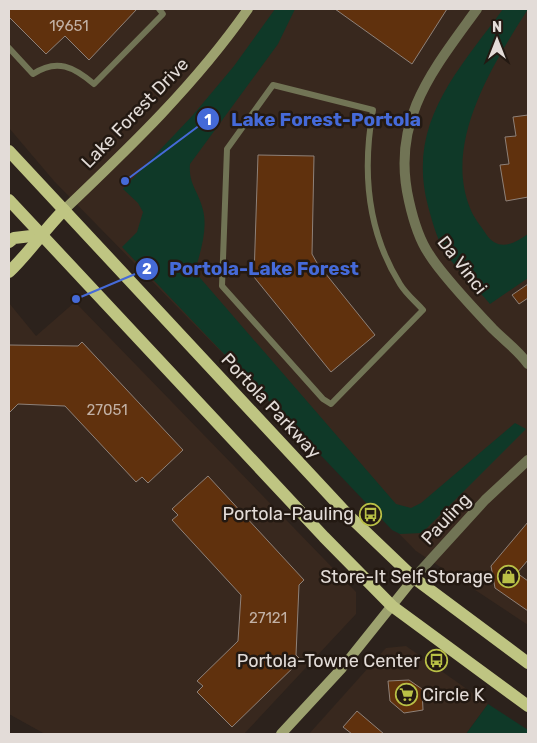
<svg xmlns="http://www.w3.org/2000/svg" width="537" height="743" font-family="Rubik,sans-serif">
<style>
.built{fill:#38281e}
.green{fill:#0f3928}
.building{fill:#60310d;stroke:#8e8179}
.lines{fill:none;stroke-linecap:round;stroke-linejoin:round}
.service{stroke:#717455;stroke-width:6}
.minor{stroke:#717455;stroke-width:10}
.tertiary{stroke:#717455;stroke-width:10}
.secondary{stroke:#9da26f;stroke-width:10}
.primary{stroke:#bfc582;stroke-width:12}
.labels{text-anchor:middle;stroke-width:5;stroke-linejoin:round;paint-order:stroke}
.number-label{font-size:15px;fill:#c2b1a5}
.street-label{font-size:18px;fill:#e3dcd8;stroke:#231912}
.poi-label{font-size:18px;fill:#e3dcd8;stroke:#231912;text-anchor:end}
.leader{fill:none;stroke:#456ad8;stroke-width:2}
.callout-dot{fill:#456ad8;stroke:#231912;stroke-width:2}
.mark-label{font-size:15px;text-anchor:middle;font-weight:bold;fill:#fff}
.callout-label{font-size:19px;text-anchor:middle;font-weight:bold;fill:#456ad8;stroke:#231912;stroke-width:5;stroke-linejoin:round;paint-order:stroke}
</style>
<rect width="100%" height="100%" fill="#2c221c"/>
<g class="built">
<polygon points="9,9 528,9 528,625 416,551 54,181 9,128"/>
<polygon points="75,302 356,592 356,614 244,734 45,734 9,714 9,303 36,336"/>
<polygon points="406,646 488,704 466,734 309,734 386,648"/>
</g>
<g class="green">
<path d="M275 9H295L278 44 190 164C188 184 199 192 203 210 208 230 200 252 195 272L396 504 411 508 421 503 515 423 526 429 422 533 400 534 392 530 122 247 137 232 143 212 138 203 123 189 193 115 234 66Z"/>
<path d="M503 9H528C494 63 443 141 470 208 473 217 481 226 486 234 498 252 514 244 528 234V278L490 304C475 286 455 269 443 249 436 235 432 221 428 206 406 123 458 71 503 9Z"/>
<polygon points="488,704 528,730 528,734 466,734"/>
</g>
<g class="building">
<polygon points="9,9 137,9 89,60 65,36 46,54 9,17"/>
<polygon points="335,9 447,9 412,64"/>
<polygon points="528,115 528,197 506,201 500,165 509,164 505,137 516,136 513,117"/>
<polygon points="258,155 314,156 312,254 317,263 375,335 331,372 254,277"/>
<polygon points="528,284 528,298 519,304 512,295"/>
<polygon points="82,342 183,450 148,483 142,477 136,482 65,406 18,404 9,413 9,345 78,346"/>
<polygon points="208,476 304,580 299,585 296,655 301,660 232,727 197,692 203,686 197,681 238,641 241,595 172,520 178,515 172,509"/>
<polygon points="528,522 528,560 517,573 528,581 528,611 495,588 491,566"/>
<polygon points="409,680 422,689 423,710 404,713 390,701 388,681"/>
<polygon points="357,711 384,734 352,734 343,727"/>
</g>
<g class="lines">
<g class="service">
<path d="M9 48 33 74C57 58 74 67 94 84L163 14 159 9"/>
<path d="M273 85 373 110C362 171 367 231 400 284 406 294 416 302 423 310L331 404 323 399 222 286 227 149Z"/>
</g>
<path class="minor" d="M477 9C433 70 390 120 409 201 413 219 418 238 429 254 442 275 475 310 493 329 505 341 518 350 528 364"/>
<polyline class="tertiary" points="414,578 485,500 528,460"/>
<g class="secondary">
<path d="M64 210C130 147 195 85 248 9"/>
<polyline points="281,734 342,668 414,578"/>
</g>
<g class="primary">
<polyline points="9,151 348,515 414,578 528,663"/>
<polyline points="9,200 324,537 392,606 528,706"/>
<polyline points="9,242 14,238 40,235"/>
<path d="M9 272C29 253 44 230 64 210"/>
</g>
</g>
<defs>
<symbol id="bus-ring" viewBox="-11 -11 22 22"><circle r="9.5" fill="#231912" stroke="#b9c046" stroke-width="1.5"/><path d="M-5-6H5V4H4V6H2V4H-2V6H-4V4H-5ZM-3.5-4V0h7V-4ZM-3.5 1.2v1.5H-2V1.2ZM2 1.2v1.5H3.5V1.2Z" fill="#b9c046"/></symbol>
<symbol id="shop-ring" viewBox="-11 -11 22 22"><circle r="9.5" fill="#231912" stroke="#b9c046" stroke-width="1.5"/><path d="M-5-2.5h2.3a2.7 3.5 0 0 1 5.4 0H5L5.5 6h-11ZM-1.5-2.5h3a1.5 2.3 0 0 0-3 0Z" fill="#b9c046"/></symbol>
<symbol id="supermarket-ring" viewBox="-11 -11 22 22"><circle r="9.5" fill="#231912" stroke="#b9c046" stroke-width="1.5"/><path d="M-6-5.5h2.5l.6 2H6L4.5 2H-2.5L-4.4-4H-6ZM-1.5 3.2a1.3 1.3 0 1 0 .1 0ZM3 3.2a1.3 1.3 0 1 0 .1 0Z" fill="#b9c046"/></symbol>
</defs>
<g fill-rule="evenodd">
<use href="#bus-ring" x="358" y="502" width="25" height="25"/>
<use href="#shop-ring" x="496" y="564" width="25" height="25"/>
<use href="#bus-ring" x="424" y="648" width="25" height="25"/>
<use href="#supermarket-ring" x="394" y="682" width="25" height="25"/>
</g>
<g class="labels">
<g class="number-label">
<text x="69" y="31">19651</text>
<text x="107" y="415">27051</text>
<text x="268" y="623">27121</text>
</g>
<g class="street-label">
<text transform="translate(135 113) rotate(-46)" y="6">Lake Forest Drive</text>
<text transform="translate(462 265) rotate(52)" y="6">Da Vinci</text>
<text transform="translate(271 406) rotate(47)" y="6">Portola Parkway</text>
<text transform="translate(446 519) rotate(-47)" y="6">Pauling</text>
</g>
<g class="poi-label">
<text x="354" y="520">Portola-Pauling</text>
<text x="493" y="583">Store-It Self Storage</text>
<text x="420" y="667">Portola-Towne Center</text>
<text x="422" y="701" text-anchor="start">Circle K</text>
</g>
</g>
<path class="leader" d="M125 181L208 119M76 299L147 269"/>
<g class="callout-dot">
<circle cx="125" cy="181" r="5"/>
<circle cx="76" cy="299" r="5"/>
<circle cx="208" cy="119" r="12"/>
<circle cx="147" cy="269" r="12"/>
</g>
<g class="mark-label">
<text x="208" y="125">1</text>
<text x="147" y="274">2</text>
</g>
<g class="callout-label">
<text x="326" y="126">Lake Forest-Portola</text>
<text x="264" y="275">Portola-Lake Forest</text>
</g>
<rect width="537" height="743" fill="none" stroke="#e3dcd8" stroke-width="20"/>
<g transform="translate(497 40)" stroke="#231912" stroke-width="4" paint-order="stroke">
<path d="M0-4L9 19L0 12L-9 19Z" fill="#e3dcd8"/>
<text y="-8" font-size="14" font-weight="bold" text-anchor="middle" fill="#e3dcd8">N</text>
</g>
</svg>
